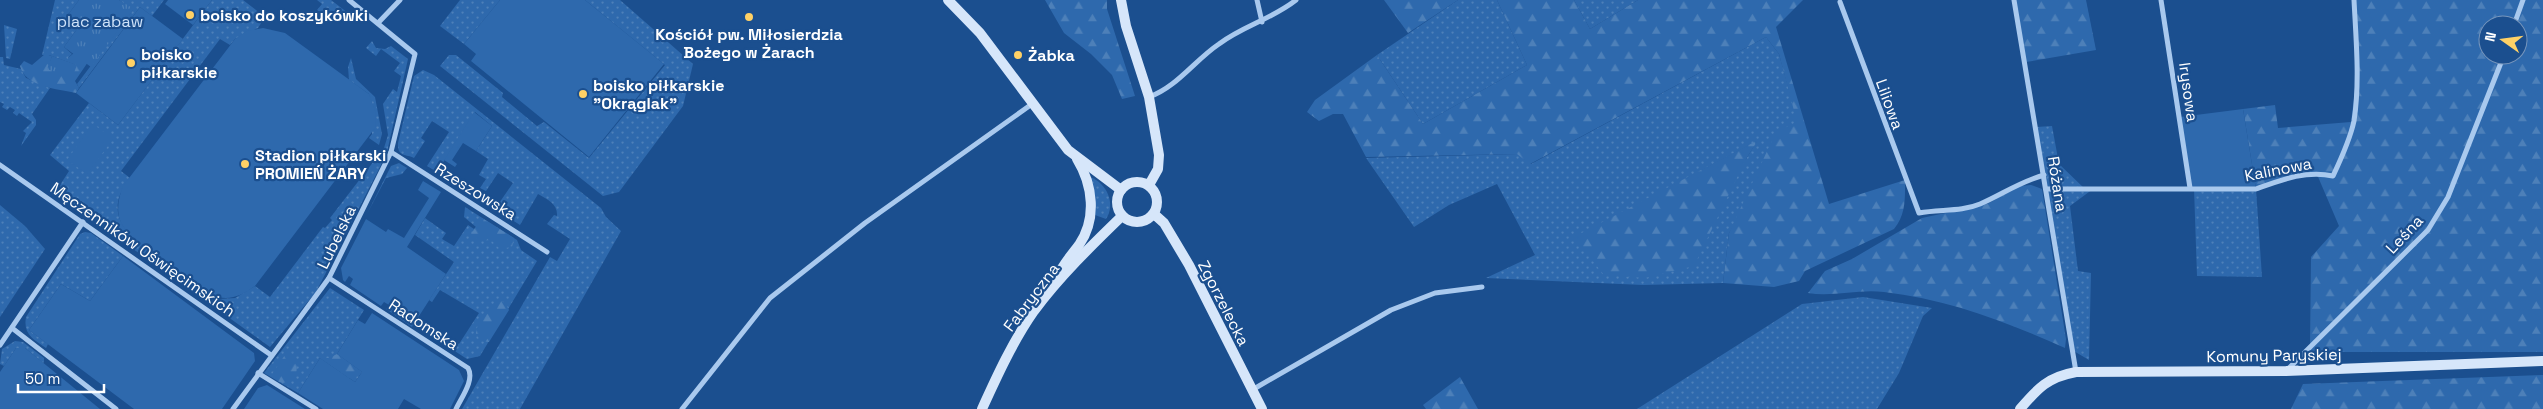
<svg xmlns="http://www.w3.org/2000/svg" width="2543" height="409" font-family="'Space Grotesk',sans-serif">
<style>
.grass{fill:url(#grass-dots);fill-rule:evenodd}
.forest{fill:url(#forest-firs);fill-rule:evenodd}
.park{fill:url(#park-tufts)}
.garden{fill:#2e69ad}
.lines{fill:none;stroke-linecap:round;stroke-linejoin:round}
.street{stroke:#a9c9ee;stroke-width:5}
.secondary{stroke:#d6e6fa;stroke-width:10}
.poi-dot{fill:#ffd166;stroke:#1b4f8f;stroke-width:2}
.labels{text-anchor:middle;stroke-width:4.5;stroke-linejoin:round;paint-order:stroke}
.poi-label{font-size:16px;font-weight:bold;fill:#fff;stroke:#1b4f8f;text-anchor:start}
.park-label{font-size:16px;fill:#cfe3fa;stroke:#1b4f8f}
.street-label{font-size:16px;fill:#fff;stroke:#1b4f8f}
</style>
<defs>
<pattern id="grass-dots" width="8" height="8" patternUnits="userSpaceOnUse" patternTransform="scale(1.25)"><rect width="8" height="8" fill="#2e69ad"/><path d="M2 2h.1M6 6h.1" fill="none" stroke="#4d80b9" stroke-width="1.8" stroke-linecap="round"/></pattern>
<pattern id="forest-firs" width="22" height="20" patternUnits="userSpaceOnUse" patternTransform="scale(1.25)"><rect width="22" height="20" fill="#2e69ad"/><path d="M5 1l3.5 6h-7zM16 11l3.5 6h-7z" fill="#4d80b9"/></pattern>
<pattern id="park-tufts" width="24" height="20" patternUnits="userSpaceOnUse" patternTransform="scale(1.25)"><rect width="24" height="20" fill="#2e69ad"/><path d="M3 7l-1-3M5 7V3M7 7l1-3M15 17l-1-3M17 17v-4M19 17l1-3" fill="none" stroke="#4d80b9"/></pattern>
</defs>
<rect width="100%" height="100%" fill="#1b4f8f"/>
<g class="grass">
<polygon points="55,0 79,0 67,16 80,25 64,47 72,54 68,58 68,62 49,55 42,55"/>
<polygon points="119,0 164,0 152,16 140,7 79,88 77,84 133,10"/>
<path d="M212 0H243L265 17 258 28 235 39 230 45 220 39 121 171 130 178C97 220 137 242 168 264 185 276 202 287 219 299L235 298 255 286 270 297 323 227 325 228 332 220 330 218 384 148 388 135 383 104 393 89 397 92 401 76 394 71 400 63 381 49 376 56 366 48 372 41 376 48 385 49 391 46 408 59 387 152 380 167 316 292 270 347 55 193 69 171 50 155 89 103 118 125Z"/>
<polygon points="317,0 331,0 348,13 338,15 333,22 317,10 322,4"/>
<polygon points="460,0 500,0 464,44 440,26"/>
<polygon points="585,0 620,0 693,64 683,106 619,192 603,196 440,66 449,55 456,55 503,93 502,97 537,126 544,122 589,158 665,65"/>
<polygon points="1458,0 1497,0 1527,65 1423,124 1377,55"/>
<polygon points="1574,0 1638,0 1590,29"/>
<polygon points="4,25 17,29 10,59 6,58"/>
<path d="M1766 37 1779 54 1798 122 1729 233 1723 283 1643 285 1486 278 1535 255 1497 184 1449 205 1414 227 1366 158 1518 154 1531 164ZM1757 141 1746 159 1574 238Z"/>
<polygon points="0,57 3,57 4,65 21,69 26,78 50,88 32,114 36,120 36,125 21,146 26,133 23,131 32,122 19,113 17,116 13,113 15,110 10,107 7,110 2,107 4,104 0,102"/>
<polygon points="351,58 356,79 375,97 382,134 379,145 369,138 372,134 369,94 349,80 348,67"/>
<path d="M423 70 434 75 601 208 606 217 621 231 520 409H462L550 257 557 261 570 239 547 224 554 215 557 216C558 204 548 200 538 194L520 225 495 209 513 183 498 173 486 191 480 188 486 179 479 175 488 159 476 151 492 126 475 112 437 172 427 166 449 132 432 121 421 138 425 141 414 158C406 154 397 157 398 143L414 76Z"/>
<polygon points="2052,126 2059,164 2085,189 2093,189 2070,206 2078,271 2091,273 2089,360 2072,350 2036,127"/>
<polygon points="399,163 407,168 402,174 386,178 367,214 391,166"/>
<path d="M1090 177C1107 183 1116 204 1106 219L1095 215Z"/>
<polygon points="2194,188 2256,189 2262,277 2197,276"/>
<polygon points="0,205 25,226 45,249 0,317"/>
<polygon points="465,207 517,240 521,250 537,261 480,356 467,359 433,337 435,329 459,344 479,313 440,290 432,302 429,300 454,262 415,235 425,218 446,233 442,239 454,246 468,225 474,229 476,227 464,217"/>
<path d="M85 232 91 233 123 256 90 301 61 284 29 330 48 344 46 348C33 339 23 334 26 317L80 234Z"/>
<polygon points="330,288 364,310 337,354 362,372 355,382 320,358 298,393 264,373"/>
<polygon points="1863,297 1932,308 1923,316 1899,373 1877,409 1637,409 1802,304"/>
<polygon points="15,341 23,342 44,358 44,362 43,363 25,348 16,348 4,366 0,364 2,349"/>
</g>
<g class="forest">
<polygon points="1045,0 1107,0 1107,9 1135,96 1122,99 1112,75 1091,54 1064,33"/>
<polygon points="1384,0 1458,0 1408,33"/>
<path d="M1497 0H1574L1590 29 1638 0H1803L1776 27 1829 204 1905 180C1905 199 1906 214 1894 229L1805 271 1799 281 1774 287 1723 283 1729 233 1776 132 1797 122 1779 54 1766 37 1530 164 1517 154 1366 157 1343 114H1333L1319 121 1307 112 1315 100 1377 55 1423 124 1527 65Z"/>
<polygon points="2015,0 2086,0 2096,50 2026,62"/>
<path d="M2354 0H2543V352H2305L2310 347 2311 257 2339 226 2316 172 2256 189 2243 109 2275 105 2278 128 2351 122 2357 73ZM2488 25H2518V55H2488Z"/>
<path d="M74 53 88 62 75 81 79 88 76 93C58 89 25 87 20 66L24 61 32 65 45 54 52 56 48 69 76 65 68 62V58Z"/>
<polygon points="1758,140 1746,159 1694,266 1645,278 1604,275 1574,237"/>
<path d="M2031 185 2042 189 2066 339 2065 348C2007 322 1947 299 1884 292 1858 289 1833 297 1808 293L1825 271 1852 259 1922 218 1987 204 2020 186Z"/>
<path d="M482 218 514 238 512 247 500 249 491 240C482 241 477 241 471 234Z"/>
<path d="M500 300 505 303 509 310 489 342 481 341 476 334C476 322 490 305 500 300Z"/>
<polygon points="337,354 362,372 349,378 320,358 329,358"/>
<polygon points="285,355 293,357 297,365 296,376 289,383 279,382 272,374"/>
<polygon points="2543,375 2543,409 2291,409 2303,384"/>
<polygon points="1460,377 1478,409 1426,409 1423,405"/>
</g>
<g class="park">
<polygon points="79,0 119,0 134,9 91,67 64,47 80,25 67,16"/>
<polygon points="52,56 77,65 72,78 47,69"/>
</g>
<g class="garden">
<polygon points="168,0 212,0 193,25 165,4"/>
<polygon points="500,0 585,0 664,64 589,157 471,61 476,54 464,44"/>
<polygon points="140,7 183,39 118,125 76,93"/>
<path d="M263 28 285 33 369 94 376 113 375 128 255 286C240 297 227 302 209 294 187 279 127 243 120 220 116 209 119 196 123 186L235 39 247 31Z"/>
<polygon points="2243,109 2256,189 2190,188 2180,117"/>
<polygon points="474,112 492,126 476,151 463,143 452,160 457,164 455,167 444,160"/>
<polygon points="93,124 113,139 87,174 67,160"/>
<polygon points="423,181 441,192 407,247 446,274 412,327 386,309 389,305 384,302 381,306 350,285 353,279 349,276 345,282 343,280 341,268 366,219 386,232 388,229 404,238 429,198 418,190"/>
<polygon points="123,256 254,353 255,361 222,409 134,409 29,330 61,284 90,301"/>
<polygon points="372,313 459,370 464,381 450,409 421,409 404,399 398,409 323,409 298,393 320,358 355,382 362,372 337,354 358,320 365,324"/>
<polygon points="16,348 25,348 100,409 0,409 0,372"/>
<polygon points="267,385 305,409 244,409 258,388"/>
</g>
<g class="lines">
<g class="street">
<polyline points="1257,0 1262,22"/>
<polyline points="2014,0 2076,372"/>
<polyline points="2161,0 2190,188"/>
<path d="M1840 2 1919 213C1940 209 1961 212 1980 204 2003 194 2019 182 2044 175"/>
<polyline points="378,23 400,0"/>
<polyline points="2514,25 2523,0"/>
<path d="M1149 97C1177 87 1195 60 1219 44 1243 26 1272 19 1296 0"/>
<polyline points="391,152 547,252"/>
<polyline points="0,165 271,355"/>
<path d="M2046 189H2256C2281 180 2306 170 2333 176 2341 159 2350 140 2354 121 2360 82 2356 40 2354 0"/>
<path d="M329 278 468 368C475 380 461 398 456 409"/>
<polyline points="12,328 116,409"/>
<polyline points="0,345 83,222"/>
<polyline points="2287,370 2428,230 2448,197 2504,55"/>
<polyline points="258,373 316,409"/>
<polyline points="1252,390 1391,310 1435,293 1482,287"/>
<polyline points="233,409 329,278 391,152 415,54 349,0"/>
<polyline points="682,409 770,298 865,223 1032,104"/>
</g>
<g class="secondary">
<polyline points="948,0 980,33 1068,150 1121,190"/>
<polyline points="1121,0 1126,26 1149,97 1159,155 1158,169 1149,185"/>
<circle cx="1137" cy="202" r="20"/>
<polyline points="1154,214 1164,223 1189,265 1262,409"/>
<path d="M1057 278C1062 265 1071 256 1079 245 1097 219 1093 185 1077 159"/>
<path d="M982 409C997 376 1013 341 1034 311 1060 276 1091 246 1122 216"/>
<path d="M2020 409C2038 388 2048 377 2076 372L2286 371 2543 361"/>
</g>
</g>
<g class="poi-dot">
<circle cx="190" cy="15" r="5"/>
<circle cx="749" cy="17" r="5"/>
<circle cx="1018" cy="55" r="5"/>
<circle cx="131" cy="63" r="5"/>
<circle cx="583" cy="94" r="5"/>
<circle cx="245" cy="164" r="5"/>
</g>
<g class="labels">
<g class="poi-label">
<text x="200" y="21">boisko do koszykówki</text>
<text x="749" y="40" text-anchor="middle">Kościół pw. Miłosierdzia<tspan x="749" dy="18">Bożego w Żarach</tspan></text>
<text x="141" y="60">boisko<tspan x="141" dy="18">piłkarskie</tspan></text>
<text x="1028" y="61">Żabka</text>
<text x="593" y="91">boisko piłkarskie<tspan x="593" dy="18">"Okrąglak"</tspan></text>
<text x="255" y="161">Stadion piłkarski<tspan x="255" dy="18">PROMIEŃ ŻARY</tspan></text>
</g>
<g class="park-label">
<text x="100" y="27">plac zabaw</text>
</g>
<g class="street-label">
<text transform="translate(2189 92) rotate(82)" y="6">Irysowa</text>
<text transform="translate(1890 104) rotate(70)" y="6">Liliowa</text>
<text transform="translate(2278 169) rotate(-11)" y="6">Kalinowa</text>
<text transform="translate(2058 184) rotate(81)" y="6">Różana</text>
<text transform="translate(476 191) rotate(32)" y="6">Rzeszowska</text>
<text transform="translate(2404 234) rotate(-47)" y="6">Leśna</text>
<text transform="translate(336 237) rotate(-64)" y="6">Lubelska</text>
<text transform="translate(143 249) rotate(35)" y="6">Męczenników Oświęcimskich</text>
<text transform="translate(1031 297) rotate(-53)" y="6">Fabryczna</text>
<text transform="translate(1224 303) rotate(63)" y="6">Zgorzelecka</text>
<text transform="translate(424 324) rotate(33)" y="6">Radomska</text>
<text transform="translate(2274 355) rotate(-1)" y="6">Komuny Paryskiej</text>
</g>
</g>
<g transform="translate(2503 40) rotate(284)"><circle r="24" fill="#1b4f8f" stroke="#7695bc"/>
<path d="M0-4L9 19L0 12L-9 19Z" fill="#ffd166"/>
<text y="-8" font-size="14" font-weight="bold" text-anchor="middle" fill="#ffffff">N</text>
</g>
<path d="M18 384v8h86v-8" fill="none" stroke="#ffffff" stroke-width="2.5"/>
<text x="25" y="384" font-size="15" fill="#ffffff" stroke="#1b4f8f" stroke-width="4" paint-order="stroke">50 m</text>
</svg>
